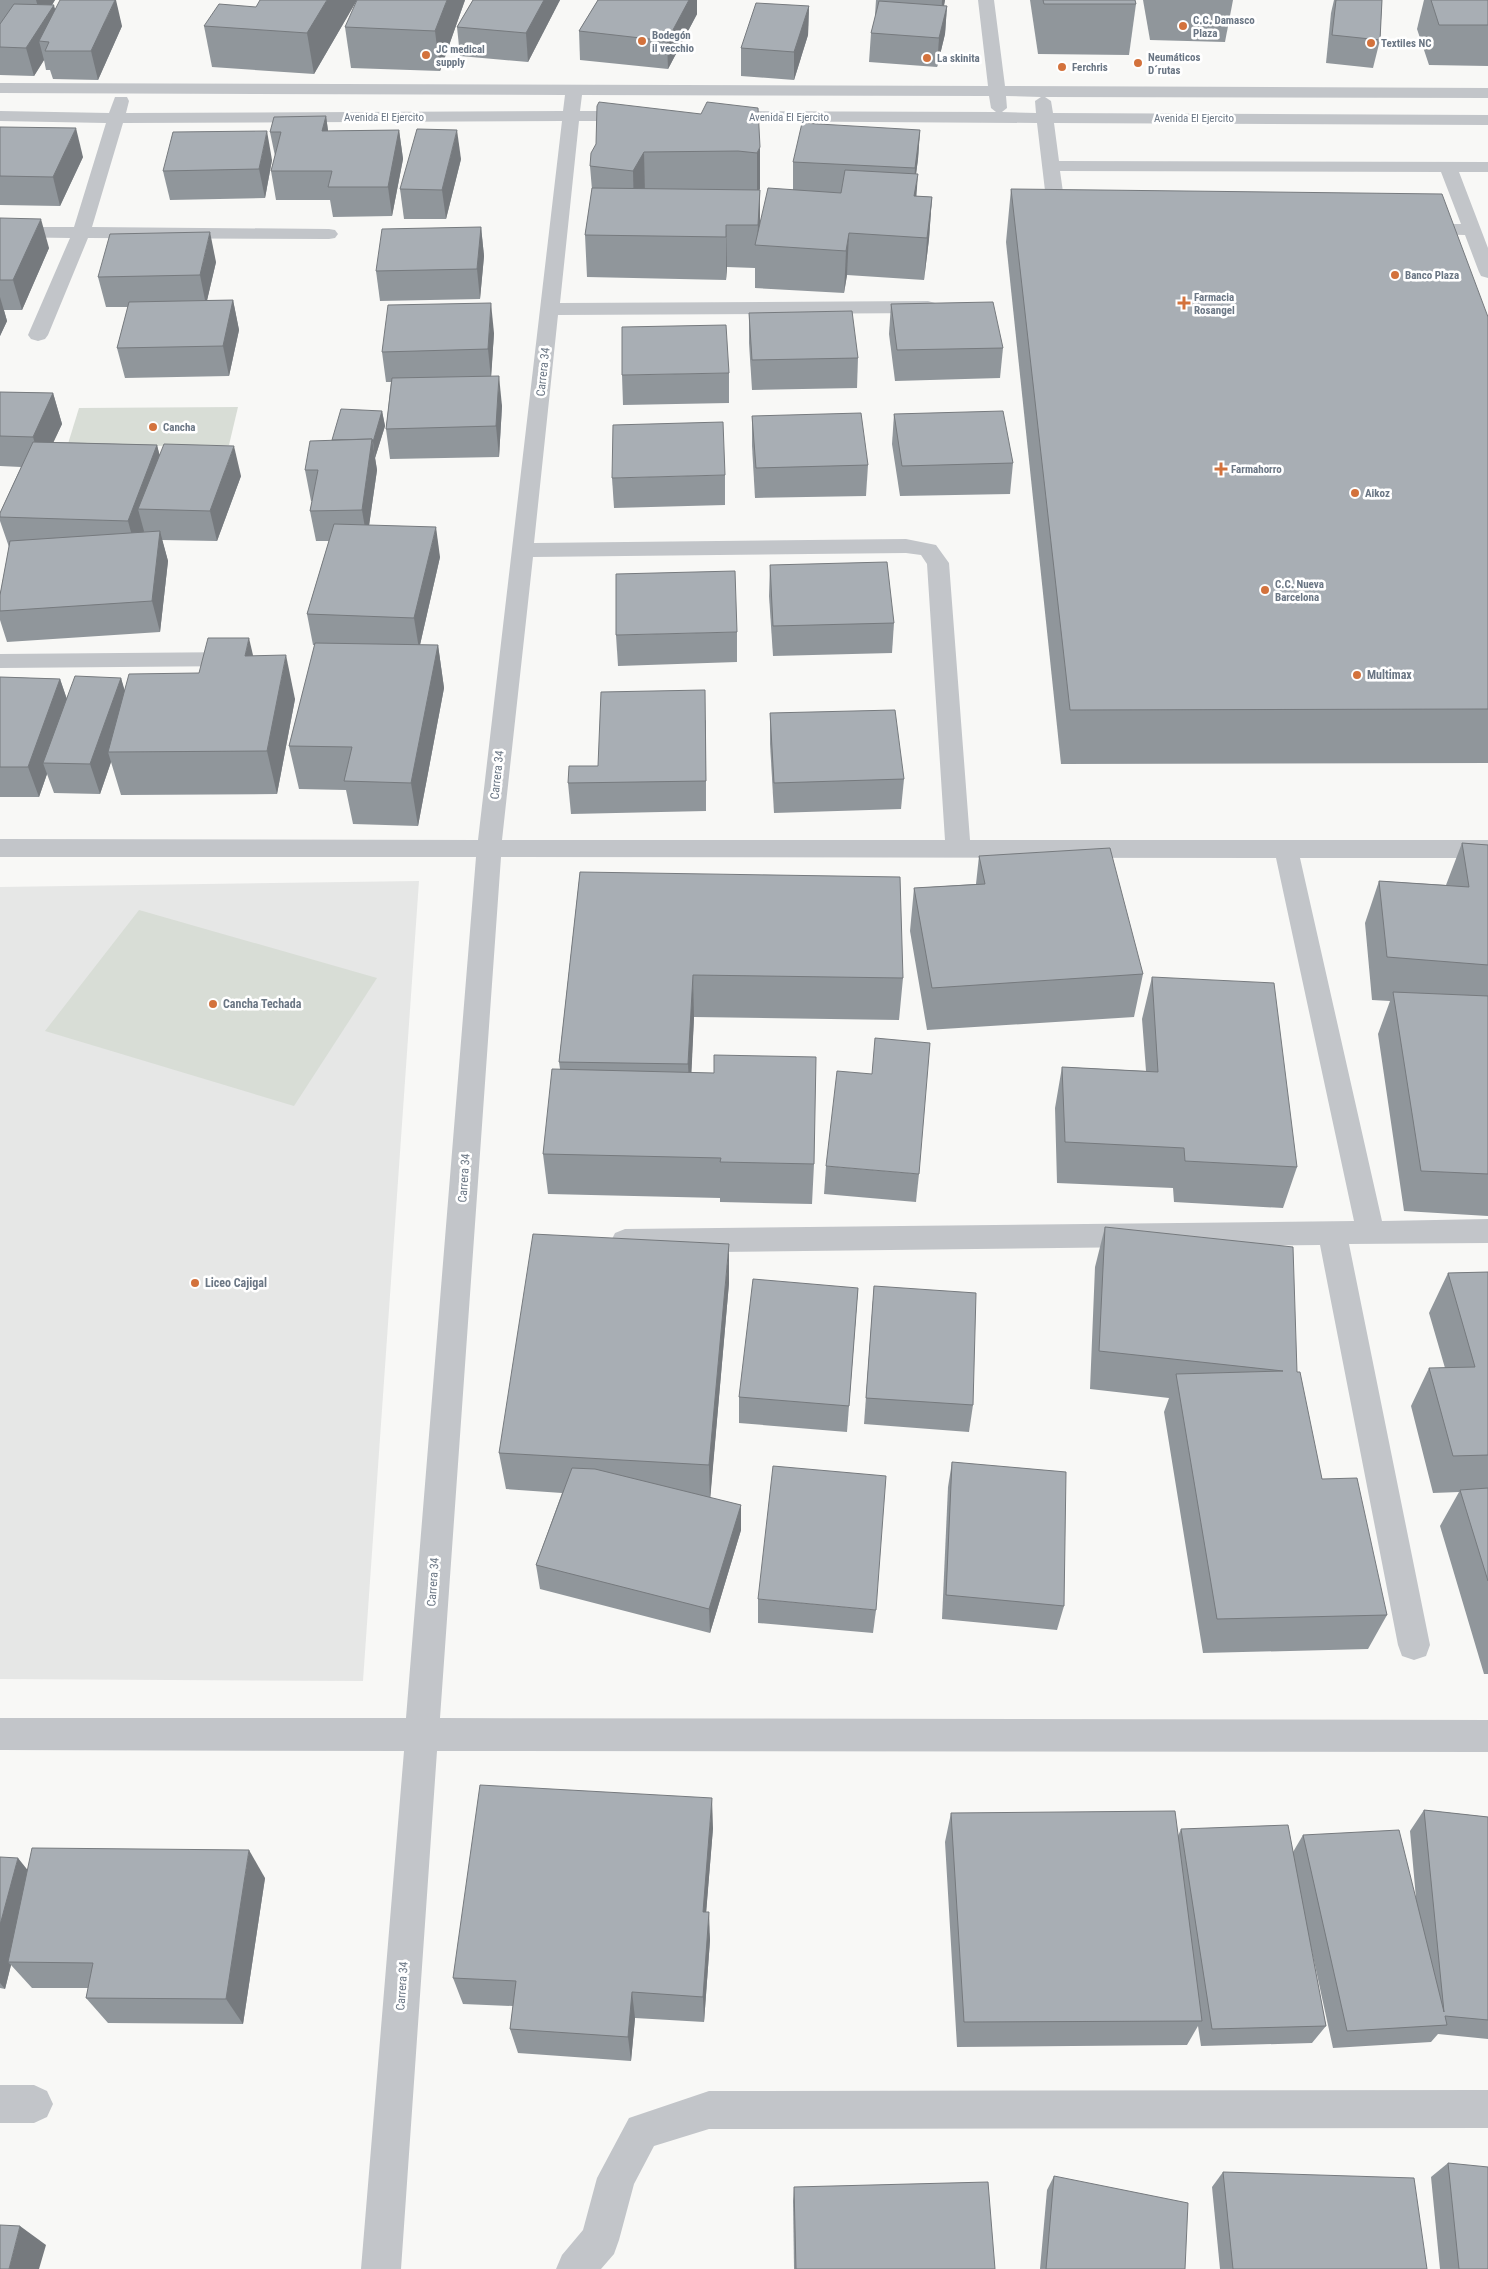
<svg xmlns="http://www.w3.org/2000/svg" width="1488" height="2269" font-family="'Roboto Condensed',sans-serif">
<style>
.built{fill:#e6e7e6}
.green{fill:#d8ddd6}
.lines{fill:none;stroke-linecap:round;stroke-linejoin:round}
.minor{fill:#c2c5c9;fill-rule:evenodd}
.wall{fill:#90969b}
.shaded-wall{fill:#767a7e}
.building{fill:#a8aeb4;stroke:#767a7e}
.poi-dot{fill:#d3723c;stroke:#fff;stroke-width:2}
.labels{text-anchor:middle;stroke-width:5;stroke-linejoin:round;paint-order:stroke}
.far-poi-label{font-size:11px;font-weight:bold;fill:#6a7684;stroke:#fff;text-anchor:start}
.far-street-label{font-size:11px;fill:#6a7684;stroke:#fff}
.street-label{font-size:12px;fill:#6a7684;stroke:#fff}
.poi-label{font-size:12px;font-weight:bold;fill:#6a7684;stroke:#fff;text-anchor:start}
</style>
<rect width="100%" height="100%" fill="#f8f8f6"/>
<polygon class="built" points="419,881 363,1681 0,1679 0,887"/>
<g class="green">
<polygon points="238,407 229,445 67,447 79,408"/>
<polygon points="139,910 377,978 294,1106 45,1031"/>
</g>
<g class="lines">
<g class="minor">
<path d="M978 0H994L1005 86 1488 88V98L1045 97 1051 101 1053 113 1488 115V125L1054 123 1059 161 1488 162V172H1459L1488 248V278L1481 276 1479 272 1465 235 1419 234 1413 233 1410 229 1413 225 1419 224H1461L1441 172 1060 171 1066 213 1076 221 1073 225C1064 227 1054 224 1048 216L1037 123 721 121 715 120 712 116 715 112 721 111 996 112 991 108 989 96 582 95 580 111H633L639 112 642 116 639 120 633 121H579L560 303 928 301 935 303 938 307 935 311 928 313 558 315 534 543 906 539 936 545 949 563 970 840H1488V858H1300L1382 1221 1488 1219V1243L1349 1244 1430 1645 1426 1656 1414 1660 1402 1656 1398 1645 1320 1245 625 1253 615 1249 611 1241 615 1233 625 1229 1354 1221 1276 858 501 857 440 1718 1488 1720V1752L437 1751 401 2269H361L404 1751 0 1750V1718H406L476 857H0V839L478 840 562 121 123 123 92 227 329 229 335 230 338 234 335 238 329 239 88 238 48 335 45 339 38 341 31 339 28 335 70 238 0 237V227H74L106 123 0 121V111L109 113 115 97H127L129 101 126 113 563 111 565 95 0 93V83L988 86ZM1006 96 1041 97 1035 101 1036 113 1002 112 1007 108ZM906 553 921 555 927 564 945 840H502L533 557Z"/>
<polygon points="241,652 249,654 252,659 249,664 241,666 0,668 0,654"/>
<polygon points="0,2085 34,2085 47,2091 53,2104 47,2117 34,2123 0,2123"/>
<polygon points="1488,2090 1488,2128 709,2129 654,2146 634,2184 619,2240 614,2254 601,2269 556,2269 562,2255 583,2230 597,2178 629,2118 709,2091"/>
</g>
</g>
<g class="wall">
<polygon points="0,0 55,0 52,5 55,9 122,26 98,80 53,79 50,70 46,70 44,60 34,76 0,75"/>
<polygon points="357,0 314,74 212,67 204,26 256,7"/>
<polygon points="465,0 440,71 351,68 345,27"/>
<polygon points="473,0 560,0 528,62 460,56 457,27"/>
<polygon points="598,0 697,0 697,14 668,69 580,60 579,31"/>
<polygon points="876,0 945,0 944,6 947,6 945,34 937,67 869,62 871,33 876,15 875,15"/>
<polygon points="1030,0 1135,0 1136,4 1129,55 1038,54"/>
<polygon points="1143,0 1233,0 1225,42 1150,40"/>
<polygon points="1334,0 1382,0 1380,40 1373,68 1326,63 1331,13"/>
<polygon points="1424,0 1488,0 1488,66 1429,65 1417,29"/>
<polygon points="809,6 808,35 794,80 741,76 741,48"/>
<polygon points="758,108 759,190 760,190 760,226 793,190 793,162 920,130 918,159 916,174 916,196 932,197 929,239 924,280 847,275 844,293 755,288 755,268 727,267 726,280 587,277 585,235 592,190 590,166 701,114"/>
<polygon points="326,116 328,131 399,130 403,159 392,216 333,217 330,200 276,200 271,171 275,156 270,132"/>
<polygon points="0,127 83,157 60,206 0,205"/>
<polygon points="461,159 446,219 404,219 400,189"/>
<polygon points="272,160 265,198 170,200 163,171"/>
<polygon points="1011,189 1488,317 1488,763 1061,764 1006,242"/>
<polygon points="0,218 49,248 22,310 4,310 7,321 0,336"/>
<polygon points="481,227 484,256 480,299 380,301 376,271"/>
<polygon points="216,262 207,300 233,300 239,330 229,376 125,378 117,348 128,307 106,307 98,277"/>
<polygon points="891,304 1003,348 1000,378 895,381 889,334"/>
<polygon points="749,313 858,358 857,388 752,390 749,343"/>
<polygon points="494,333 491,376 502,406 499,457 390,459 386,429 391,382 386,382 382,352"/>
<polygon points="729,373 729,403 623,405 622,375"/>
<polygon points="0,392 53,393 62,424 53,442 157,445 159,454 241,476 217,541 162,540 168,561 160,632 7,642 0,620 0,595 9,547 0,521 0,513 21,467 0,466"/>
<polygon points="382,411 385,426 375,458 377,470 369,525 440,557 420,645 438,645 444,688 418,826 353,824 346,790 299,789 289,746 315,645 313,645 307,614 329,541 316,541 310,511 312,501 311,501 305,470 332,440"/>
<polygon points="894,414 1013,463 1010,494 900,496 892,444"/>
<polygon points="752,416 868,465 866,496 755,498 752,446"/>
<polygon points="725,475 725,505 614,508 612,478"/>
<polygon points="770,565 894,623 892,653 773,656 769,596"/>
<polygon points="737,632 737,662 618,666 616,635"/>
<polygon points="253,656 295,699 277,794 121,795 111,762 100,794 54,793 47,774 39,797 0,797 0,677 60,679 67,699 121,678 124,690 199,673"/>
<polygon points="770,713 904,779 901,809 774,813 770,744"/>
<polygon points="706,720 706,811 571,814 568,783 598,766"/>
<polygon points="1462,843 1488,845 1488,1216 1404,1211 1378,1034 1390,1001 1372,1000 1365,923 1379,881 1446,885"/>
<polygon points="979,856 1143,974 1134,1017 927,1030 910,931 914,888 976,884"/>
<polygon points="580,872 903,978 899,1020 694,1017 691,1072 814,1164 812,1204 720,1202 720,1198 548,1194 543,1154 560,1069 559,1062"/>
<polygon points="1152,977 1297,1167 1283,1208 1174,1202 1173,1188 1057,1183 1055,1108 1062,1067 1146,1071 1142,1019"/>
<polygon points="826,1166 919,1174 916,1202 824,1194"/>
<polygon points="1105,1227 1297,1372 1322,1479 1387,1615 1368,1649 1203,1653 1164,1412 1169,1398 1090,1389 1095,1267"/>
<polygon points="1488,1272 1488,1674 1484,1674 1440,1526 1459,1492 1433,1493 1411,1406 1429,1368 1445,1368 1429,1313 1448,1273"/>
<polygon points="729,1283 710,1498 741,1505 741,1530 710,1633 540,1589 536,1565 562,1493 506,1489 499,1453"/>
<polygon points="874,1286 973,1405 969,1432 864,1424"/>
<polygon points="858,1288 847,1432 739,1423 739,1397"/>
<polygon points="952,1462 1064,1606 1057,1630 942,1619 948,1487"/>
<polygon points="758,1599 876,1610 873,1633 758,1623"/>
<polygon points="1424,1810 1488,1817 1488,2039 1438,2034 1431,2042 1333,2048 1309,1938 1326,2026 1312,2043 1201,2046 1198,2026 1187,2045 957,2047 945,1842 951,1813 1178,1836 1181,1829 1293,1852 1303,1835 1416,1898 1410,1831"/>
<polygon points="713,1828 706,1912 710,1940 704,2022 635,2018 631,2061 518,2053 510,2029 513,2006 463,2004 453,1978"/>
<polygon points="0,1857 28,1870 265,1878 243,2024 108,2023 86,1998 88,1988 32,1988 11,1965 5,1989 0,1988"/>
<polygon points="1448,2163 1488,2269 1440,2269 1431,2177"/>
<polygon points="1223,2172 1427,2269 1220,2269 1212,2187"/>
<polygon points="1054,2176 1185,2269 1040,2269 1047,2190"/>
<polygon points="794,2187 995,2269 794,2269 793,2201"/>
</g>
<g class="shaded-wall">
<polygon points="36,0 55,0 42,21"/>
<polygon points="115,0 116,0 122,26 98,80 91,51"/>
<polygon points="327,0 357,0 314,74 307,33"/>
<polygon points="447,0 465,0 440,71 435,31"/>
<polygon points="544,0 560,0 528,62 526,33"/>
<polygon points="689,0 697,0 697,14 668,69 667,41"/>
<polygon points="942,0 945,0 941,19"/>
<polygon points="54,5 61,33 39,41 44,60 34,76 26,48"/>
<polygon points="809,6 808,35 794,80 794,52"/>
<polygon points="947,6 945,34 937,67 939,38"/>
<polygon points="326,116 330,145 322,131"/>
<polygon points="76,128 83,157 60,206 53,177"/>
<polygon points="399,130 403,159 392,216 388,187"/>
<polygon points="457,130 461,159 446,219 442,190"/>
<polygon points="920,130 918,159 913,197 915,168"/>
<polygon points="267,131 272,160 265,198 259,169"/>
<polygon points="760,147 760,189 757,194 757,153"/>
<polygon points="644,152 645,194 634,213 633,171"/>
<polygon points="918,174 915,216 912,238 914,196"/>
<polygon points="760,190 760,232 757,245 758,225"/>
<polygon points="932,197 929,239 924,280 927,238"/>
<polygon points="41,219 49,248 22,310 13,280"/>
<polygon points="726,225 727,267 726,280"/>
<polygon points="481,227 484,256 480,299 477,269"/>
<polygon points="210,232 216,262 206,305 200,275"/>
<polygon points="849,233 847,275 844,293 846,251"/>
<polygon points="0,297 7,321 0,336"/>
<polygon points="233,300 239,330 229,376 223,346"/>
<polygon points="491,303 494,333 491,379 488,349"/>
<polygon points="499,376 502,406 499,457 496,426"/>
<polygon points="53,393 62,424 42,467 33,437"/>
<polygon points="382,411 385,426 375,458 373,442"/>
<polygon points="372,439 377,470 367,540 362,510"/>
<polygon points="157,445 165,476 138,509 144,531 136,551 128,521"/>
<polygon points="234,446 241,476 217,541 210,511"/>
<polygon points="436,527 440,557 419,649 414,618"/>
<polygon points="160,531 168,561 160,632 152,601"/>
<polygon points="249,638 259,681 245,656"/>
<polygon points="438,645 444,688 418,826 411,783"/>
<polygon points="286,655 295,699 277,794 267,751"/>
<polygon points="121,678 130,708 108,752 111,762 100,794 90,764"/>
<polygon points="60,679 70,709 43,763 47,774 39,797 28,767"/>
<polygon points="693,975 694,1017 690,1105 688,1064"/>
<polygon points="729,1244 729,1283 710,1501 709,1465"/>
<polygon points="741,1505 741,1530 710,1633 709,1609"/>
<polygon points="712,1798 713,1828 704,1939 703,1912"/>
<polygon points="249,1850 265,1878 243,2024 226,1999"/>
<polygon points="18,1858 34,1878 8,1962 11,1965 5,1989 0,1983 0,1925"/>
<polygon points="709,1912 710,1940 704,2022 703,1997"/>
<polygon points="632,1992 635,2018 631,2061 628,2037"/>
<polygon points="20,2226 46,2245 39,2269 9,2269"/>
</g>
<g class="building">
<polygon points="60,0 115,0 91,51 45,51 49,42 39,41"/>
<polygon points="260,0 327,0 307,33 204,26 219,4 256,7"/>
<polygon points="357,0 447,0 435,31 345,27"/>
<polygon points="473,0 544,0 526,33 457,27"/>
<polygon points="598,0 689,0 667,41 579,31"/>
<polygon points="1043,0 1135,0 1136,4 1044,4"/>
<polygon points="1336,0 1382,0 1380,40 1332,35"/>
<polygon points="1431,0 1488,0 1488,25 1439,25"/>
<polygon points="879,1 947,6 939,38 871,33"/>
<polygon points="756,3 809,6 794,52 741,48"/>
<polygon points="14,4 54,5 26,48 0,47 0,24"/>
<polygon points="599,102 701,114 707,102 758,108 760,147 757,153 738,151 644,152 633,171 590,166 591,153 596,144 597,106"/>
<polygon points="326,116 322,131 399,130 388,187 328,187 332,171 271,171 281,132 270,132 274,117"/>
<polygon points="802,123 920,130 915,168 793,162"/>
<polygon points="0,127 76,128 53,177 0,176"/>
<polygon points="417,129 457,130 442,190 400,189"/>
<polygon points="267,131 259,169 163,171 173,132"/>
<polygon points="845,170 918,174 914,196 932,197 927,238 849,233 846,251 755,245 768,188 841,193"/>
<polygon points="592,188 760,190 758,225 726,225 726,237 585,235"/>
<polygon points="1011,189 1442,194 1488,317 1488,709 1070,710"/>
<polygon points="0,218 41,219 13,280 0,280"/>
<polygon points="481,227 477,269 376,271 382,229"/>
<polygon points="210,232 200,275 98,277 110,234"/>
<polygon points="233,300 223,346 117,348 129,302"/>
<polygon points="993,302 1003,348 897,350 891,304"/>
<polygon points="491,303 488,349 382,352 388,305"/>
<polygon points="852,311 858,358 752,360 749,313"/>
<polygon points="726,325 729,373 622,375 622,327"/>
<polygon points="499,376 496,426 386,429 392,378"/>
<polygon points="0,392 53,393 33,437 0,436"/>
<polygon points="341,409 382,411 373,442 372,439 332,440"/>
<polygon points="1003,411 1013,463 902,466 894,414"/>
<polygon points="861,413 868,465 756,468 752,416"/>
<polygon points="723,422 725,475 612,478 613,425"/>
<polygon points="372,439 362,510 310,511 318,470 305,470 310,441"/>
<polygon points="33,442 157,445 128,521 0,517 0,513"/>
<polygon points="164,444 234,446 210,511 138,509"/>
<polygon points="334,524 436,527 414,618 307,614"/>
<polygon points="160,531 152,601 0,611 0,595 10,541"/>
<polygon points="887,562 894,623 773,626 770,565"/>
<polygon points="735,571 737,632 616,635 616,574"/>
<polygon points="208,638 249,638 245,656 286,655 267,751 108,752 129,674 199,673"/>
<polygon points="315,643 438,645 411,783 344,781 352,747 289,746"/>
<polygon points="75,676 121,678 90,764 43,763"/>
<polygon points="0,677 60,679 28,767 0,767"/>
<polygon points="705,690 706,781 568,783 569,766 598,766 601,692"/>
<polygon points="895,710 904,779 774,783 770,713"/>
<polygon points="1462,843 1488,845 1488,965 1387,957 1379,881 1469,887"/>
<polygon points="1110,848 1143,974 932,988 914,888 985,884 979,856"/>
<polygon points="580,872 900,877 903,978 693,975 688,1064 559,1062"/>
<polygon points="1152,977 1274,983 1297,1167 1185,1161 1184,1148 1065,1142 1062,1067 1158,1072"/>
<polygon points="1393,992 1488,996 1488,1174 1421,1171"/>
<polygon points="875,1038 930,1043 919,1174 826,1166 837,1071 872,1074"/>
<polygon points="714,1055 816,1057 814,1164 720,1162 721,1158 543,1154 552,1069 714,1073"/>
<polygon points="1105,1227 1293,1247 1297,1372 1300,1372 1322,1479 1357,1478 1387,1615 1217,1619 1176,1374 1283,1371 1099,1351"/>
<polygon points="533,1234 729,1244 709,1465 499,1453"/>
<polygon points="1488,1272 1488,1455 1453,1456 1429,1368 1475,1367 1448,1273"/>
<polygon points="753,1279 858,1288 849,1406 739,1397"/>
<polygon points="874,1286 976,1293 973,1405 866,1398"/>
<polygon points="952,1462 1066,1472 1064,1606 946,1595"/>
<polygon points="773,1466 886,1476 876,1610 758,1599"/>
<polygon points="572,1468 595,1469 741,1505 709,1609 536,1565"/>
<polygon points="1488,1488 1488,1581 1460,1490"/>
<polygon points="480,1785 712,1798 703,1912 709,1912 703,1997 632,1992 628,2037 510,2029 516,1981 453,1978"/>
<polygon points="1424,1810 1488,1817 1488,2020 1445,2016 1447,2025 1347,2031 1303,1835 1399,1830 1444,2012"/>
<polygon points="1175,1811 1202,2021 964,2022 951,1813"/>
<polygon points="1288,1825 1326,2026 1212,2029 1181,1829"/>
<polygon points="32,1848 249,1850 226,1999 86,1998 93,1963 8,1962"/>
<polygon points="0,1857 18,1858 0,1925"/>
<polygon points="1448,2163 1488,2167 1488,2269 1459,2269"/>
<polygon points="1223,2172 1414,2178 1427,2269 1233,2269"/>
<polygon points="1054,2176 1188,2203 1185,2269 1046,2269"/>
<polygon points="988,2182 995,2269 796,2269 794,2187"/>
<polygon points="0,2225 20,2226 9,2269 0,2269"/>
</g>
<g class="poi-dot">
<circle cx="1183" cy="26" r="5"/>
<circle cx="642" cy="41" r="5"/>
<circle cx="1371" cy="43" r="5"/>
<circle cx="426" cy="55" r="5"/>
<circle cx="927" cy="58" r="5"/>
<circle cx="1138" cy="63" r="5"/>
<circle cx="1062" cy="67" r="5"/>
<circle cx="1395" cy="275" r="5"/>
<path d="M1181.5 295.5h5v5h5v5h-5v5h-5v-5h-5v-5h5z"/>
<circle cx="153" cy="427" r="5"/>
<path d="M1218.5 461.5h5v5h5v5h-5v5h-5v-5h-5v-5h5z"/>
<circle cx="1355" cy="493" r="5"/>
<circle cx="1265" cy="590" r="5"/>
<circle cx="1357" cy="675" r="5"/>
<circle cx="213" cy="1004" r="5"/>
<circle cx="195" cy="1283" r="5"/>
</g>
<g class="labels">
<g class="far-poi-label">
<text x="1193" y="24">C.C. Damasco<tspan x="1193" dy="13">Plaza</tspan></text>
<text x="652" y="39">Bodegón<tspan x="652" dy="13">il vecchio</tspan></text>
<text x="1381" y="47">Textiles NC</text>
<text x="436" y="53">JC medical<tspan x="436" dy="13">supply</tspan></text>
<text x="1148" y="61">Neumáticos<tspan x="1148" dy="13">D´rutas</tspan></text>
<text x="937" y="62">La skinita</text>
<text x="1072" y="71">Ferchris</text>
<text x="1405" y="279">Banco Plaza</text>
<text x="1194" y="301">Farmacia<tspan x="1194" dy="13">Rosangel</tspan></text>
<text x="163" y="431">Cancha</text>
<text x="1231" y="473">Farmahorro</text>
<text x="1365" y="497">Aikoz</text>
<text x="1275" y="588">C.C. Nueva<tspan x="1275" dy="13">Barcelona</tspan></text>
</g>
<g class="far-street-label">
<text x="384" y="121">Avenida El Ejercito</text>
<text x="789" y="121">Avenida El Ejercito</text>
<text x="1194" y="122">Avenida El Ejercito</text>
</g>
<g class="street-label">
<text transform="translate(543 372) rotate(-84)" y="4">Carrera 34</text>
<text transform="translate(497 775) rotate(-84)" y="4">Carrera 34</text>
<text transform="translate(464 1178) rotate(-86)" y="4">Carrera 34</text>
<text transform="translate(433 1582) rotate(-86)" y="4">Carrera 34</text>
<text transform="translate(402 1986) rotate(-86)" y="4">Carrera 34</text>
</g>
<g class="poi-label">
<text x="1367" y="679">Multimax</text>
<text x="223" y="1008">Cancha Techada</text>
<text x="205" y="1287">Liceo Cajigal</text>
</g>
</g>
</svg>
